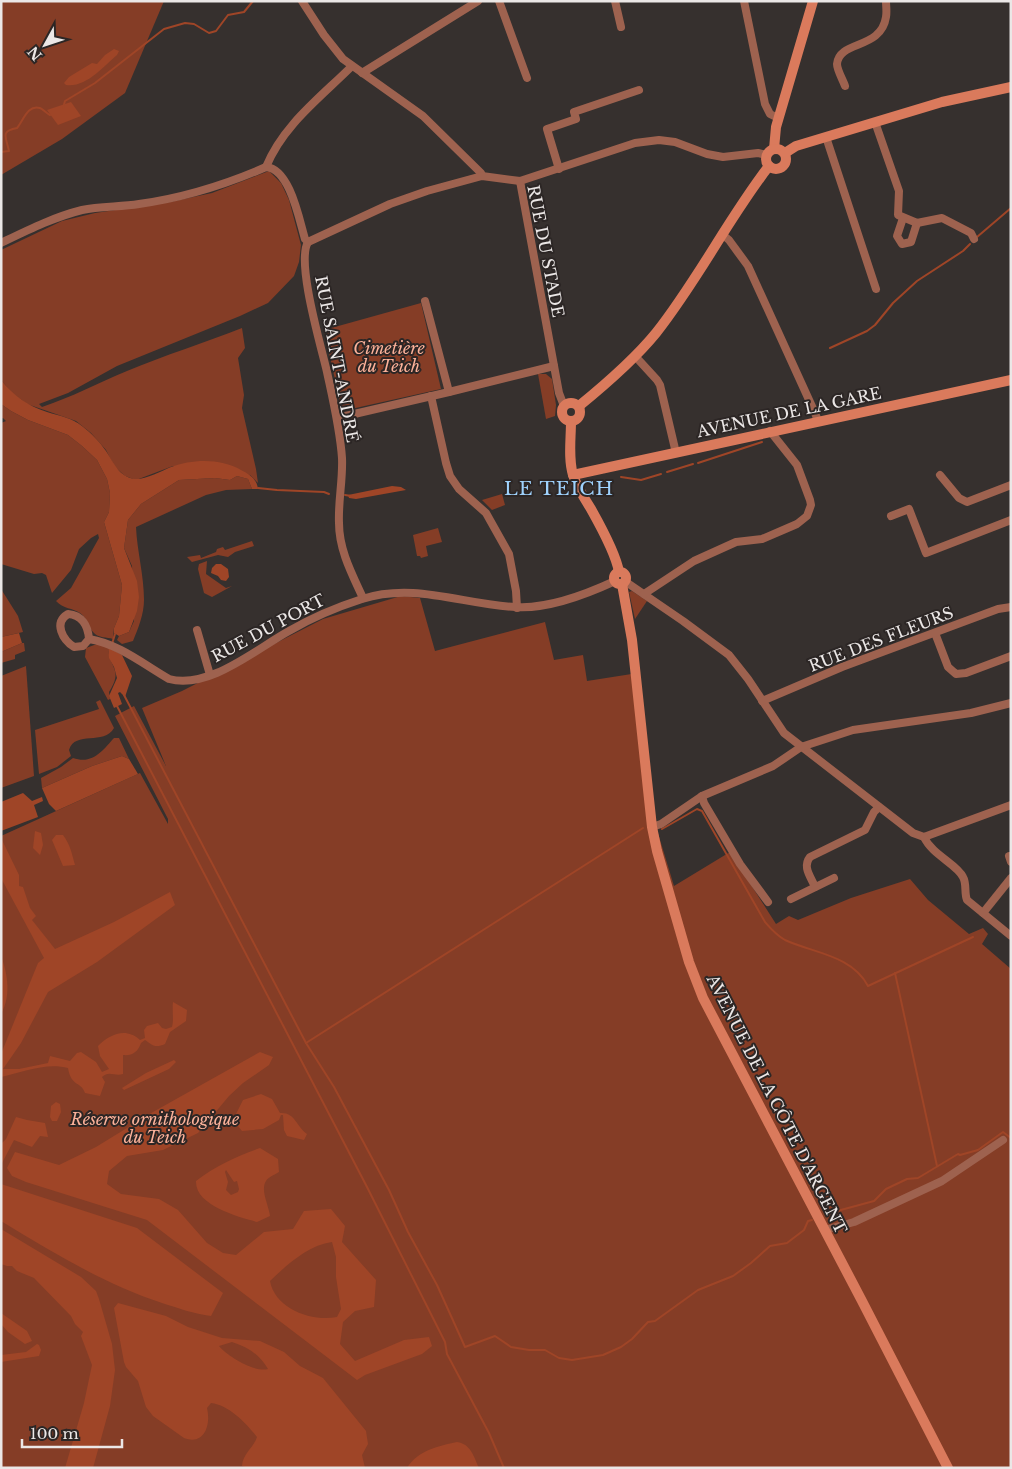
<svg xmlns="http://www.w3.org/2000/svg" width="1012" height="1469" font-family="'Libre Baskerville',serif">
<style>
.green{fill:#853d26}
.water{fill:#9f4527;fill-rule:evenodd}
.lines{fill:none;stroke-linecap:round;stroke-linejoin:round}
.stream{stroke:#9f4527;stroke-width:2}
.street{stroke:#9e624f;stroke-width:8}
.secondary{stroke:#da7a5c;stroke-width:10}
.labels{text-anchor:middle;stroke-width:4;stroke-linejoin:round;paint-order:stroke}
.street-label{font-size:16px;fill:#ebe7e6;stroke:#2c2625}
.park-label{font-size:16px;font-style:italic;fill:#fdb29a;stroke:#2c2625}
.quarter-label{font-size:19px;letter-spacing:1px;fill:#9fd2fd;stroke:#2c2625}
</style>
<rect width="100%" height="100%" fill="#36302e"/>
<g class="green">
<polygon points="1,1 164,1 125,93 62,139 1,175"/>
<path d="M269 171 281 183 289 200 301 245 299 262 294 276 268 303 240 316 117 366 68 393 39 404 42 407C72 397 98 383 127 371 165 355 204 343 242 328L245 348 238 358 244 395 242 408 256 469 258 483 250 475 173 466 136 480 125 476 114 466 106 450 91 433 76 421 27 404 11 392 1 380V250L62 221 95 213 170 202 212 193Z"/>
<polygon points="421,303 441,389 342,411 324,330"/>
<polygon points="538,374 546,374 552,379 556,405 555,416 546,419"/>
<path d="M1 404 11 411 28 420 68 435 82 446 97 460 107 479 110 493 109 512 104 522 122 585 119 616 114 628 113 639C107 637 98 638 94 633 88 627 88 619 80 613 73 608 63 609 56 601L71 588 99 538 98 534 91 538 79 549 71 570 52 593 46 575 42 573 34 574 1 564V423L6 421 3 418 1 419Z"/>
<path d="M237 476 248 479 252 489 226 490 206 495 136 527C137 551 144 575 144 600 144 614 138 629 133 641L122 644 117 640 119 636 129 632 134 621 132 566 124 548 128 520 141 504 179 480 215 478 230 480Z"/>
<polygon points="502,494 505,505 492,510 482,500"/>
<polygon points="438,528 442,542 426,546 428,556 421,558 420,556 417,556 413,535"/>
<polygon points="252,541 254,546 235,552 228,557 218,555 192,562 187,557 200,555 201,558 216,552 217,549 223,547 225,550"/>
<polygon points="207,561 206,574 226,588 232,586 212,597 204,593 198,569 199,564"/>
<polygon points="1,589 18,616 23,632 1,637"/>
<polygon points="632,591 647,601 635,619 629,592"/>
<polygon points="401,596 420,598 435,651 545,622 554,660 583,655 587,681 638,673 657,830 674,886 730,852 776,924 789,916 798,920 851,898 910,879 928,900 969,934 983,928 988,934 982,944 1011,969 1011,1468 1,1467 1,836 140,773 168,824 168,819 115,716 134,706 166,766 142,708 182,691 323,619"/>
<polygon points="22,643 24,643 25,651 15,655 15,659 1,663 1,652"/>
<path d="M97 644 108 647C109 669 124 669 109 692L110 699 108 700 85 657 86 648Z"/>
<polygon points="26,666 34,776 1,788 1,676"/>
<path d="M100 700 114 728C104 746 75 730 69 750L71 756 57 767 39 774 35 730 99 709 96 702Z"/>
<path d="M114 738H119L129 759 122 756 92 766 42 788 41 778 61 767 73 758C93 765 103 750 114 738Z"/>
</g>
<g class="water">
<path d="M114 49 119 51 117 55C104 66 86 88 66 85L64 83 69 77 92 63 97 64 105 55Z"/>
<polygon points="71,102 81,116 58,125 47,110"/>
<path d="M1 380C14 396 28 406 47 412 60 416 72 418 82 426 91 433 100 442 106 451 114 463 119 477 135 479 144 480 162 471 171 467 192 459 221 458 241 470 249 474 257 479 258 489H252L248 479 237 476 230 480 215 478 179 480 141 504 128 520 124 548 137 581 139 597 137 611 129 632 119 636 114 633V628L119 616 122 585 104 522 109 512 110 493 107 479 97 460 82 446 68 435 28 420 11 411 1 404Z"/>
<polygon points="392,486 401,487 406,490 356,499 349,498 348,495"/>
<polygon points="216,564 221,564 228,569 229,577 226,581 221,580 218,576 211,573 212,568"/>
<polygon points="19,633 22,643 1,652 1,637"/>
<polygon points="108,647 122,655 132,676 125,697 120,692 118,693 122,704 114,708 109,696 117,678 114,667 109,658"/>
<polygon points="122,756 129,759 138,774 56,811 49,804 42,788 92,766"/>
<polygon points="23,793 32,801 42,797 43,801 34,805 38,817 1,831 1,802"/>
<polygon points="35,831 41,833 43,845 40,855 33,848"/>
<path d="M56 835H63C70 844 72 854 75 865L63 866 52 840Z"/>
<path d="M1 838 19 875V886L23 887 30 908 36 916 32 920 55 949 114 922 170 892 175 905 97 962 48 992 21 1043 3 1069H19L48 1063 50 1056 70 1061 77 1053 81 1052 96 1062 102 1072 109 1069 100 1056 98 1046C110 1034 126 1027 140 1040L145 1038 144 1030 147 1026 158 1023 162 1028 166 1029 172 1027C174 1020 172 1010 173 1002L187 1010 186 1021 170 1032 165 1044C156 1048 153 1046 145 1040L141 1043C138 1052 132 1056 123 1055V1074C115 1077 109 1070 102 1077L105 1082 100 1096 85 1093C81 1081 71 1087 68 1068 47 1062 22 1072 1 1077V1054L38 963 44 958 1 878Z"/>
<path d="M1 956C8 975 11 996 1 1014Z"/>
<path d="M260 1052 273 1057 269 1065 243 1083 229 1096 198 1133 163 1150 127 1156 109 1171 107 1184 121 1194 159 1199 178 1210 207 1243 223 1253 236 1255 264 1232 293 1229 304 1211 331 1209 345 1226 342 1242 376 1280 374 1307 355 1311 343 1322 340 1344 355 1361 404 1340 429 1337 432 1346 422 1354 365 1375 357 1380 147 1220 26 1182 12 1176 7 1168 15 1152 59 1165 96 1147 153 1112ZM332 1242 336 1257V1277L341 1309 337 1317C312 1322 275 1309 270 1281 287 1265 308 1245 332 1242Z"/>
<polygon points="174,1060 176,1062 169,1069 124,1090 122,1088 146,1073"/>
<path d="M261 1094 272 1099 280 1113C295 1112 296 1126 307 1134L304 1140 287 1136 284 1130 283 1115H281L279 1120 263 1129 242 1131 233 1120 243 1100Z"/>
<polygon points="56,1102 60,1104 61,1112 57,1121 52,1121 50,1117 51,1106"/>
<polygon points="16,1117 27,1120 45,1123 48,1137 40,1136 32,1147 14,1140 1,1165 1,1144 6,1139"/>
<path d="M260 1148 278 1159 279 1172C276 1174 268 1177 266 1181 260 1190 269 1206 270 1216L257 1222C239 1217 195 1206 196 1181 215 1166 237 1156 260 1148ZM226 1170 234 1182 237 1181 239 1189 238 1192 231 1195 226 1190 228 1182 225 1172Z"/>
<path d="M1 1184 137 1228 223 1293 211 1316C194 1314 178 1308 162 1303 104 1284 54 1253 1 1221Z"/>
<polygon points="1,1229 81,1277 96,1291 99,1299 112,1344 115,1370 110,1406 93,1468 65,1468 84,1403 92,1365 81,1336 83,1332 75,1324 71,1316 34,1278 17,1271 12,1266 7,1266 1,1264"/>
<path d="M118 1303 166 1316 188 1327 222 1338 260 1341 284 1352 300 1366 323 1378 366 1431 368 1444 362 1455 365 1468H248L242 1466C243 1453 253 1449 257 1437 246 1423 229 1405 211 1403L207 1408C211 1424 205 1446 184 1438L153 1416 146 1407 138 1381 126 1367 124 1362 114 1308ZM232 1342C248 1347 259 1354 268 1369 255 1373 227 1356 219 1346Z"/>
<polygon points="1,1313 27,1331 32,1341 25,1344 8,1332 1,1324"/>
<polygon points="37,1344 39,1345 41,1350 39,1356 1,1362 1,1355 26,1352"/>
<path d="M457 1442C471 1444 474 1457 479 1468H407C418 1450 439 1446 457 1442Z"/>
</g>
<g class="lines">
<g class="stream">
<polyline points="63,108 65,101 95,83 164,29 185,23 194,24 209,33 216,31 228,15 244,12 253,1"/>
<path d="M1 152 9 151C6 137 0 131 17 128 23 121 28 104 40 108 43 109 46 113 50 115"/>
<polyline points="977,237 1011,208"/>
<polyline points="830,348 867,331 875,325 893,303 917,281 963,251 970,244"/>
<polyline points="698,463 762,442"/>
<polyline points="667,472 693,464"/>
<polyline points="621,477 641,480 661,474"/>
<polyline points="258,488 277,490 324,492 329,494"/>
<polyline points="345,495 351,496"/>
<polyline points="112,644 115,634"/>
<polyline points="124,695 306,1043 334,1087 389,1190 408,1232 437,1285 465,1347 495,1336 511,1347 529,1350 545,1350 559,1358 572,1360 603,1355 621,1347 632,1339 648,1322 655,1321 698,1290 733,1276 751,1263 770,1246 787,1243 804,1230 808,1221 812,1220"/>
<polyline points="117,706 367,1187 445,1342 447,1354 489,1433 504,1468"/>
<path d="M662 829 697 809 702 811 765 922C771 929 776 935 785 940 813 953 852 955 868 986L973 937"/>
<polyline points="895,973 937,1166"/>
<polyline points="306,1043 643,828"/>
<polyline points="826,1214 874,1201 886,1189 907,1179 918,1178 958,1154 960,1155 978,1150 1003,1132 1011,1138"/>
</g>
<g class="street">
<polyline points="302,1 324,35 343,59 423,116 481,173 482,176"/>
<polyline points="499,1 527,78"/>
<polyline points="615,1 621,27"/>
<polyline points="744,1 765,104 770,114 778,118"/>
<polyline points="362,73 478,1"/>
<path d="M845 86C843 80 837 70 837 64 839 40 881 50 886 17 887 12 886 6 886 1"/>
<polyline points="875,122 899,191 898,215 917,223 942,218 971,233 974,239"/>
<polyline points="826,137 876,289"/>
<path d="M266 167C283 125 321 97 352 66"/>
<polyline points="559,169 547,129 576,119 574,112 639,90"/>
<polyline points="520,181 559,393 564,406"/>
<polyline points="903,218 897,236 902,244 911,242 917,223"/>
<polyline points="723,235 729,240 748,266 815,413 818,421"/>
<polyline points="308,242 390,204 427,191 482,176 520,181 635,143 659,140 675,142 707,154 723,157 758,153 767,155"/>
<path d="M308 242C296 262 321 346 327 372 333 400 340 429 342 458 343 480 338 501 339 523 339 550 352 574 363 598"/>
<path d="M1 243C28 230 54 217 82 210 100 206 120 207 139 204 182 198 227 184 266 167 290 169 299 219 305 239L308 242"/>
<polyline points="425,301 449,392"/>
<polyline points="635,356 657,380 660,385 676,453"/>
<polyline points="431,396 446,463 450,476 459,489 486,513 509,554 516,591 517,608"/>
<polyline points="337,418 449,392 554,366"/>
<polyline points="940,475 959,498 967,502 1011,485"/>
<polyline points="891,516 909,509 926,553 1011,520"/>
<polyline points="626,582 683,621 729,655 748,679 784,733 913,833 924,837 1011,805"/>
<polyline points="644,594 694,561 736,542 762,539 797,524 807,516 811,505 810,500 797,465 770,431"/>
<path d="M68 614C82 615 88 626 89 639L83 646 74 647C63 640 53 623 68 614Z"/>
<polyline points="197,630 210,675"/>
<polyline points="935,633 948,667 956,674 966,673 1011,656"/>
<path d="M89 639C119 644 143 664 169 679 209 690 256 649 289 631 313 617 337 607 362 599 415 582 464 605 516 607 547 609 587 594 615 581"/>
<polyline points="762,701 842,667 998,609 1011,607"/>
<polyline points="702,796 704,803 740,864 768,902"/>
<polyline points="652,827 661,824 702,796 773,766 801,747 853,730 971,713 1011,703"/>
<path d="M924 837C932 855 957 864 963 877 967 884 964 893 967 900L1011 936"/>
<polyline points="1009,856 1011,862"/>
<path d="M815 887C811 877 802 867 810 857L865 830 874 812 879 807"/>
<polyline points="791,899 834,878"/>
<polyline points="983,913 1011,878"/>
<polyline points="825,1230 854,1222 942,1181 1003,1140"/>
</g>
<g class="secondary">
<polyline points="774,149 776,127 813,1"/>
<circle cx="776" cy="159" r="10"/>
<polyline points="785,153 796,146 942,102 1011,87"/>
<circle cx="571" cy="412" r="9"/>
<path d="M579 406C606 384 634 360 656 333 698 280 728 219 769 166"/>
<path d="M571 421C571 439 568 458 573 475 577 487 584 498 591 509 600 525 616 554 619 572"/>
<polyline points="573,475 1011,380"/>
<circle cx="620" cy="578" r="6"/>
<polyline points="622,584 632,640 652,827 657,851 689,962 703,998 862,1301 948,1468"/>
</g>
</g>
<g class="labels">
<g class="street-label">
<text transform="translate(546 251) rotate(79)" y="6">RUE DU STADE</text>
<text transform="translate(337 359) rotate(79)" y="6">RUE SAINT-ANDRÉ</text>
<text transform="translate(789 412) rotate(-12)" y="6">AVENUE DE LA GARE</text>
<text transform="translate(268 628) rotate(-28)" y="6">RUE DU PORT</text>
<text transform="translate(881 639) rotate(-21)" y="6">RUE DES FLEURS</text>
<text transform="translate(777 1104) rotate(63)" y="6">AVENUE DE LA CÔTE D'ARGENT</text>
</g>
<g class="park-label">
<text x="389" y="354">Cimetière<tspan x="389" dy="18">du Teich</tspan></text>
<text x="155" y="1125">Réserve ornithologique<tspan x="155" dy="18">du Teich</tspan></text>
</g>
<g class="quarter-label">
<text x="559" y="495">LE TEICH</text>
</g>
</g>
<rect width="1012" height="1469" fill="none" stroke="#ebe7e6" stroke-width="5"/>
<g transform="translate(45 45) rotate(230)" stroke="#2c2625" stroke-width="4" paint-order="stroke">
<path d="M0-4L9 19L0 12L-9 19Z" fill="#ebe7e6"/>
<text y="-8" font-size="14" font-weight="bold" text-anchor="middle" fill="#ebe7e6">N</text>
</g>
<path d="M22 1439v8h100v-8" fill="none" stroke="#ebe7e6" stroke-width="2.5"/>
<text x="30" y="1439" font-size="15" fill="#ebe7e6" stroke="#2c2625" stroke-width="4" paint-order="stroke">100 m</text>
</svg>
